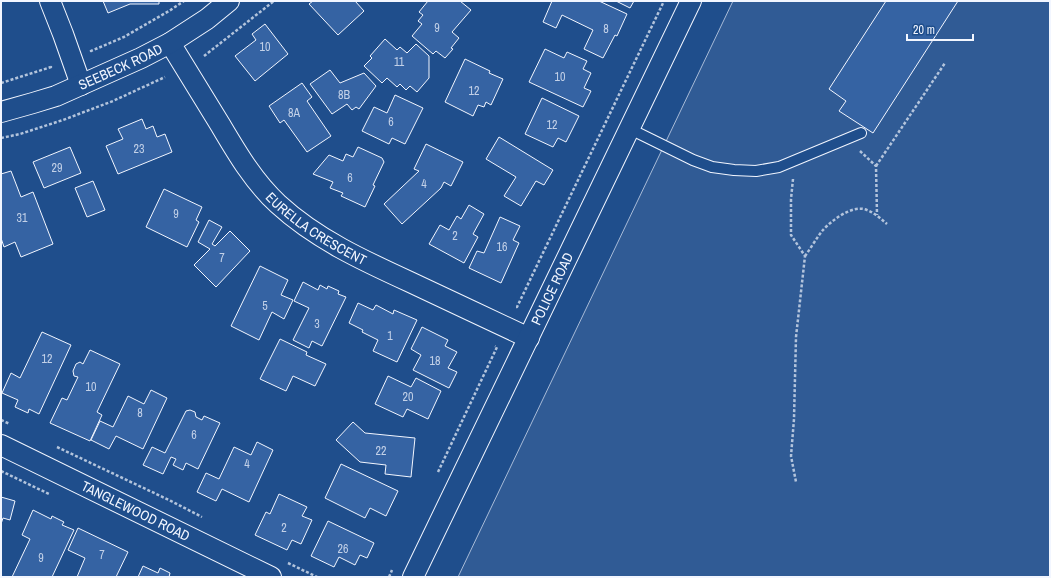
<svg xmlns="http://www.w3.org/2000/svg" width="1051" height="578" font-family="'Archivo Narrow',sans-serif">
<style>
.built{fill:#305b95;stroke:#a8bbd7}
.building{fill:#3563a3;stroke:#f2f6ff}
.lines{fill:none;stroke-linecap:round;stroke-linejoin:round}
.lane-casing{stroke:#f2f6ff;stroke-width:12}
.street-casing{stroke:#f2f6ff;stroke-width:22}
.path{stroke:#b3c4dc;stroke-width:2.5;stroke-dasharray:3 2;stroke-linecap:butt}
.lane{stroke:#1f4e8c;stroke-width:10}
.street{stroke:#1f4e8c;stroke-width:20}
.labels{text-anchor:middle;stroke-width:3;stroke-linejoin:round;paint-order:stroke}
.number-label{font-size:12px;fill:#c3d1e8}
.street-label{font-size:14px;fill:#f2f6ff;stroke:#1f4e8c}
</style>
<rect width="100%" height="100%" fill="#1f4e8c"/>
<polygon class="built" points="733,1 1050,1 1050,577 458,577"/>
<g class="building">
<polygon points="103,1 159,1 159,4 130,4 108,13"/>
<polygon points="313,1 355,1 364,11 338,35 309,4"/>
<polygon points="428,1 460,1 471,10 452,32 459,38 451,48 453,49 445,58 436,51 433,54 412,36 422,24 418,21 423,15 419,12"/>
<polygon points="552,1 599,1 627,14 617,36 615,35 603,58 584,49 593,30 562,15 556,28 543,22"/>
<polygon points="616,1 634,1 630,8"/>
<polygon points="886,1 958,1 873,133 839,111 846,101 829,89"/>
<polygon points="265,24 288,54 255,81 235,56 256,40 252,34"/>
<polygon points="385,39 397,50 400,47 407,53 416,44 429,56 429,78 417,92 410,86 406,90 400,84 397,87 387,78 382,83 364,66 372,58 370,56"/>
<polygon points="545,49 564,58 567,52 587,61 583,69 591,73 584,88 591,91 583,107 529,82"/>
<polygon points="465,59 490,71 489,73 503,79 491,105 486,102 484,107 478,105 473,116 445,102"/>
<polygon points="330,70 340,83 364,73 376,86 359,109 356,107 352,110 347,104 332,114 310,84"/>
<polygon points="302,83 312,97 307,101 331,136 307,152 284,120 280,123 269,106"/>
<polygon points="395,95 423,108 405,144 392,138 389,144 362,131 374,107 387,113"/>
<polygon points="542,98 579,116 566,142 558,138 553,147 525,134"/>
<polygon points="142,119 146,129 153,126 157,137 165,134 172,152 118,174 106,146 123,139 118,129"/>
<polygon points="499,137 553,170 544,185 536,181 521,206 504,196 516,177 486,159"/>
<polygon points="426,144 463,162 451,186 444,182 441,188 402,224 384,204 419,171 414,169"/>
<polygon points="70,147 81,173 44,188 33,162"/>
<polygon points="358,147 382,158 384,162 373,185 375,186 365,207 341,196 343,193 330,188 333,182 313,174 329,155 343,161 346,154 353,157"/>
<polygon points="11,171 21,197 33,192 53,244 21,257 15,242 4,247 1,238 1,174"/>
<polygon points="93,181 105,210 87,217 75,188"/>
<polygon points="164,189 202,207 196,220 199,222 187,247 146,227"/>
<polygon points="469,205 484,214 473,234 478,237 464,263 429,244 440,225 449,230 457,216 461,219"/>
<polygon points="500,217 520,226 513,240 519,243 501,283 469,268 477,251 484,253"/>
<polygon points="209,220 222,227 212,244 215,246 230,231 250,251 216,287 194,265 210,249 198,242"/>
<polygon points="260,266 288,280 281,295 293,300 284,319 272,312 259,340 231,326"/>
<polygon points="303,282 318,290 320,285 327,289 328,286 339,291 338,294 346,297 322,346 312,341 309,348 293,340 309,308 294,301"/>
<polygon points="358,303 373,310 376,305 393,314 394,310 417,320 397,362 373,351 378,340 362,332 363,330 349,323"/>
<polygon points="422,327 448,340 445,346 457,352 448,368 457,372 449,388 413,370 421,355 411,349"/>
<polygon points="42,332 71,345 39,414 29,409 28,413 15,407 18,400 2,393 11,373 20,378"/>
<polygon points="280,339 307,352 306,355 326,364 315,386 293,376 286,391 260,379"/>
<polygon points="90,350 120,364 97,412 102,415 90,441 50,423 62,398 67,400 78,377 74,376 73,371 76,364 80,362 83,364"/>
<polygon points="388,376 411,387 416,378 441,391 428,419 407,409 403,417 375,404"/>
<polygon points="151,390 167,398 143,449 116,436 109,449 91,440 100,421 113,427 128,396 144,404"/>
<polygon points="190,410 195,412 196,417 202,420 204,416 220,423 198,469 186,463 183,470 173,465 176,459 171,457 163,474 143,465 152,447 165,453 186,411"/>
<polygon points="353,422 365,433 415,438 411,477 385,474 386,465 360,462 336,440"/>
<polygon points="257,442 273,450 249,502 222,489 216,501 197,492 206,473 219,479 234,447 251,455"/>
<polygon points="341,464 398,491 386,516 370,508 365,518 325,498"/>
<polygon points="279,494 307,507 302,516 312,520 301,544 292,540 287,550 255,535 266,512 270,514"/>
<polygon points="1,497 15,501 10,520 3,518 1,524"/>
<polygon points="33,510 51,519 52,516 64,522 62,525 74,530 52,577 12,577 30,539 22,535"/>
<polygon points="328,521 374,543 367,558 360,555 355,565 339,557 334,567 311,556"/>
<polygon points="78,528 128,552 116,577 77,577 85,558 68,550"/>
<polygon points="143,566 158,573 160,568 170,573 169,577 138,577"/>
</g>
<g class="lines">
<defs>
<polyline id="lane" points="630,129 693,160 712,167 734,170 756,171 779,167 861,133"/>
<g id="street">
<polyline points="50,1 63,34 81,85"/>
<path id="s1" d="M170 43C187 71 204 98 221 126 237 153 254 182 278 204 316 239 364 261 410 282 450 301 489 319 529 338"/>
<path id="s2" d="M1 112 33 103 56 96 141 58 170 43 207 19 229 1"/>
<path id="s3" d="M1 445 271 577"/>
<path id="s4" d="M413 577 691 1"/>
</g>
</defs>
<use href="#lane" class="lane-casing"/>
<use href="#street" class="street-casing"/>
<g class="path">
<polyline points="91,50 91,51 124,37 169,11 184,1"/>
<polyline points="204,56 274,1"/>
<polyline points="1,83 48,68 51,67 50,66"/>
<polyline points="1,138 20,134 63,120 113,101 165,77"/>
<polyline points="860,151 876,166 877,215"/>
<polyline points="876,166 945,63"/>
<polyline points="793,179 791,199 791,235 805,256 796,337 794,419 791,456 796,482"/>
<path d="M805 256C811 248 817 237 823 230 832 220 853 204 867 210 875 213 881 219 887 224"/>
<polyline points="516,307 517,307 664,1"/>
<polyline points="1,420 10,424"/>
<polyline points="57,447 171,501 202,517"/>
<polyline points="1,471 49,494"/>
<polyline points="438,472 497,347 495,346"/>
<polyline points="288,563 317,577"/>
<polyline points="389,577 392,570"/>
</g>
<use href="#lane" class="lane"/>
<use href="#street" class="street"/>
</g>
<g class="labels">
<g class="number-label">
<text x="437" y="32">9</text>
<text x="606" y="33">8</text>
<text x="265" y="51">10</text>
<text x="399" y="66">11</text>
<text x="560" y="81">10</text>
<text x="474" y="95">12</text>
<text x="344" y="99">8B</text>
<text x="294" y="117">8A</text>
<text x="391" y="126">6</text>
<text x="552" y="129">12</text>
<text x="139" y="153">23</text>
<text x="57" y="172">29</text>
<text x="350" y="182">6</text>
<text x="424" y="188">4</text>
<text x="176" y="218">9</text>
<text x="22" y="222">31</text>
<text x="455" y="240">2</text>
<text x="502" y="251">16</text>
<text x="222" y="262">7</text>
<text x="265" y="310">5</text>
<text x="317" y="328">3</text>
<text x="390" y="340">1</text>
<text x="47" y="363">12</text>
<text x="435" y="365">18</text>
<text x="91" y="391">10</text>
<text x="408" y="401">20</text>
<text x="140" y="417">8</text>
<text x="194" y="439">6</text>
<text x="381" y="455">22</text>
<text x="247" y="468">4</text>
<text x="284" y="532">2</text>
<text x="343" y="553">26</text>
<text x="102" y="559">7</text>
<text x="41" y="562">9</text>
</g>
<g class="street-label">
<text dy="5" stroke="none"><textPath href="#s2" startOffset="128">SEEBECK ROAD</textPath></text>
<text dy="5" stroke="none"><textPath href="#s1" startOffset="240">EURELLA CRESCENT</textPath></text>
<text dy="5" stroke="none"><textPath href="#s4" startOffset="320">POLICE ROAD</textPath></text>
<text dy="5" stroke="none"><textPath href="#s3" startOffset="150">TANGLEWOOD ROAD</textPath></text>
</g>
</g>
<rect width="1051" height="578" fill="none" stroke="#f2f6ff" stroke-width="4"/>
<path d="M907 34v6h66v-6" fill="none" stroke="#f2f6ff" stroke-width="2"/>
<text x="913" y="34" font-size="12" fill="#f2f6ff" stroke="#1f4e8c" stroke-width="3" paint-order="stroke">20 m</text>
</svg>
